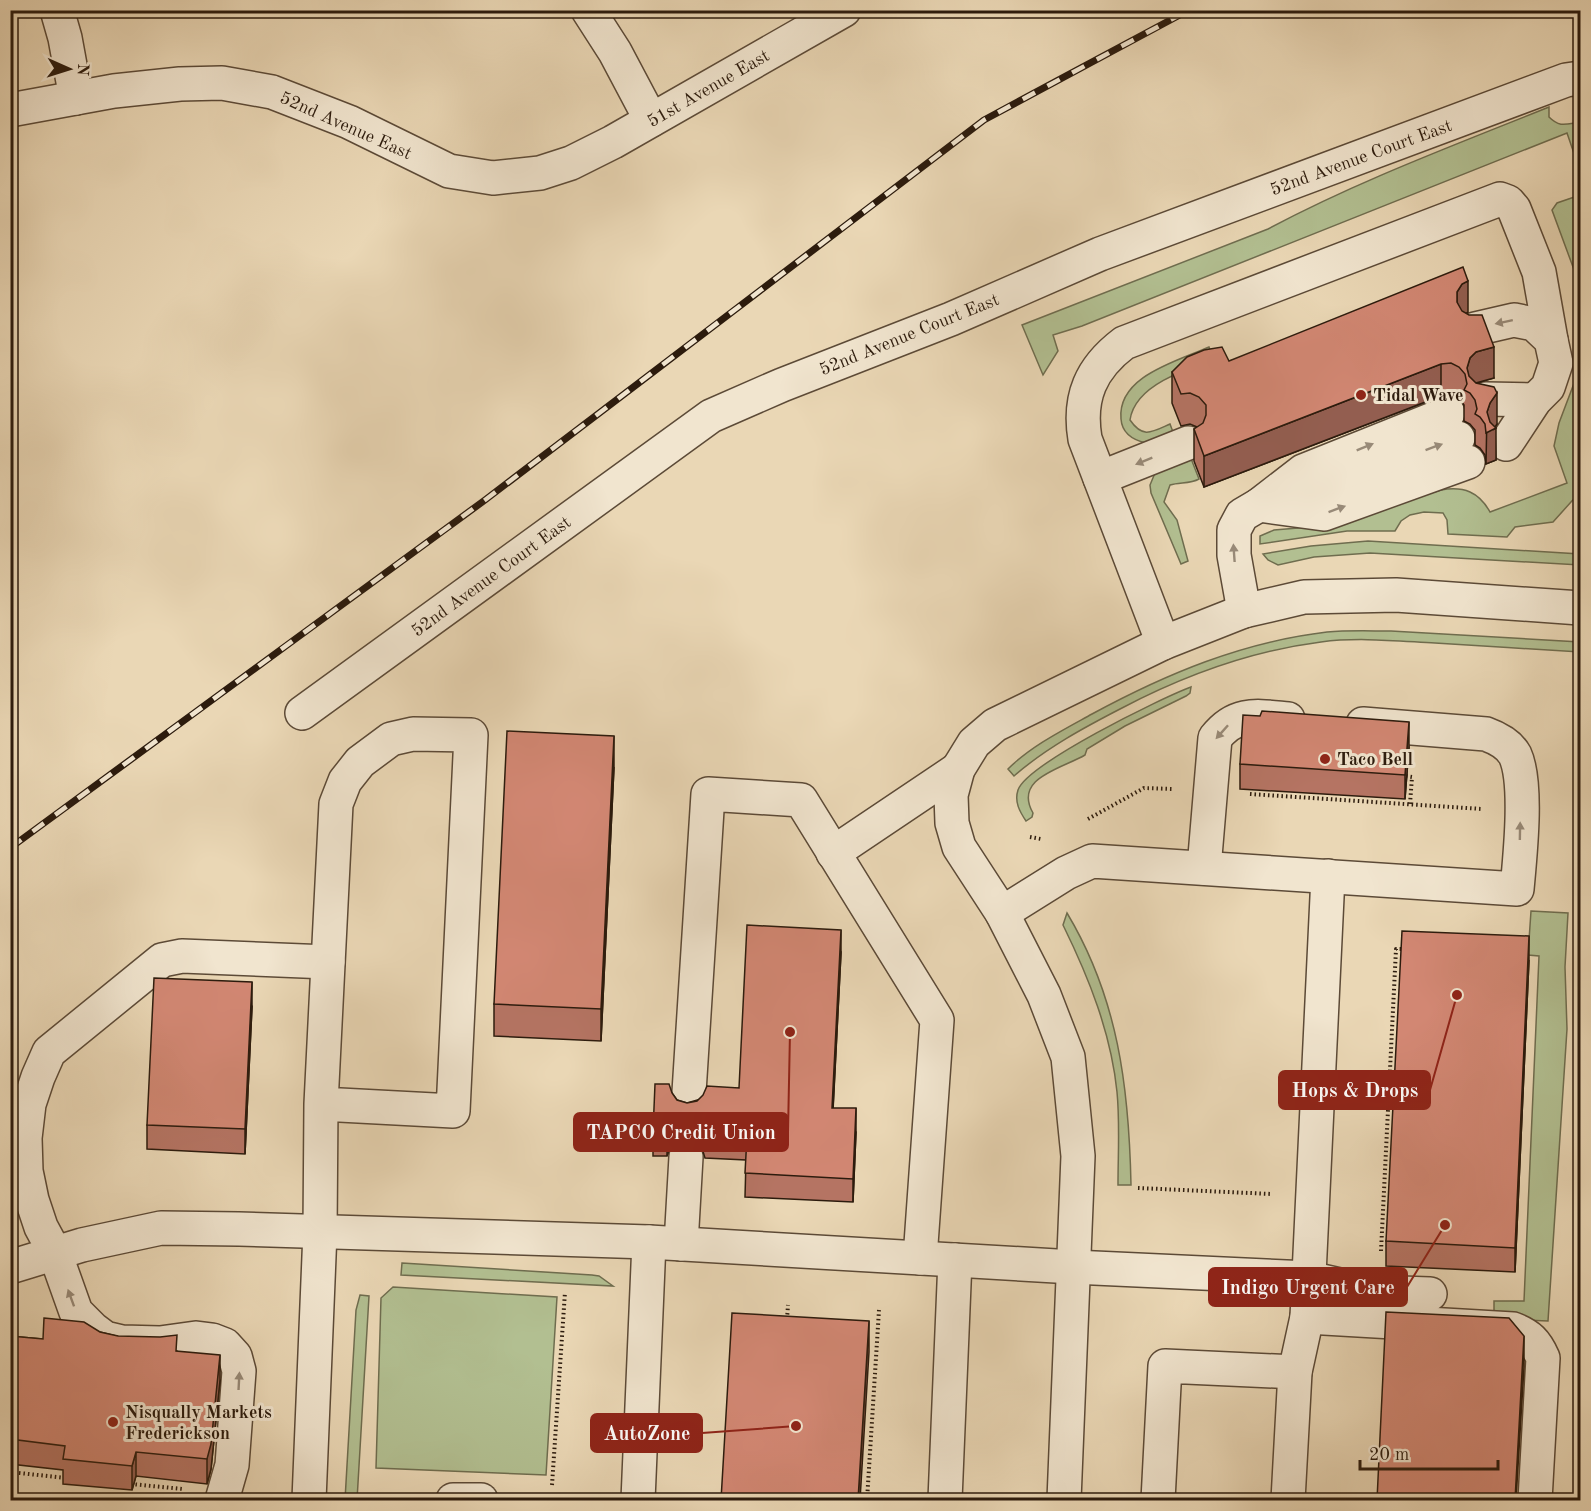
<svg xmlns="http://www.w3.org/2000/svg" width="1591" height="1511" font-family="'Old Standard TT',serif">
<style>
.green{fill:#b2bf91;stroke:#6f6d4f;stroke-width:1.5}
.lines{fill:none;stroke-linecap:round;stroke-linejoin:round}
.minor-casing{stroke:#5c4a37;stroke-width:36}
.path{stroke:#2c1b0d;stroke-width:4;stroke-dasharray:1.5 3;stroke-linecap:butt}
.minor{stroke:#f1e5cf;stroke-width:33}
.rail-casing{stroke:#2c1b0d;stroke-width:7}
.rail{stroke:#f1e5cf;stroke-width:4.5;stroke-dasharray:14;stroke-linecap:butt}
.wall{fill:#b57463;stroke:#2c1b0d;stroke-width:1.5}
.shaded-wall{fill:#935e50;stroke:#2c1b0d;stroke-width:1.5}
.building{fill:#d28773;stroke:#2c1b0d;stroke-width:1.5}
.oneway{fill:#988a78}
.poi-dot{fill:#8f2418;stroke:#f1e5cf;stroke-width:2}
.labels{text-anchor:middle;stroke-width:6;stroke-linejoin:round;paint-order:stroke}
.street-label{font-size:18px;fill:#2c1b0d;stroke:#f1e5cf}
.poi-label{font-size:18px;font-weight:bold;fill:#2c1b0d;stroke:#f1e5cf;text-anchor:start}
.leader{fill:none;stroke:#8f2418;stroke-width:2}
.callout-dot{fill:#8f2418;stroke:#f1e5cf;stroke-width:2}
.callout{fill:#8f2418;stroke:#8f2418;stroke-width:2}
.callout-label{font-size:20px;text-anchor:middle;font-weight:bold;fill:#fff}
</style>
<rect width="100%" height="100%" fill="#ead7b5"/>
<filter id="stains"><feTurbulence type="fractalNoise" baseFrequency=".00333" numOctaves="4"/><feColorMatrix values="0 0 0 0 .2 0 0 0 0 .09 0 0 0 0 .02 0 0 0 .5 -.17"/></filter>
<radialGradient id="worn" r=".72"><stop offset=".6" stop-color="#630" stop-opacity="0"/><stop offset="1" stop-color="#630" stop-opacity=".3"/></radialGradient>
<g class="green">
<path d="M1549 107V117C1560 128 1566 124 1580 122V171L1567 133 1082 326 1053 335 1058 351 1043 375 1022 325 1268 229C1358 181 1455 145 1549 107Z"/>
<polygon points="1580,195 1580,286 1552,210 1557,203"/>
<path d="M1580 345V492L1553 522 1515 527 1507 537 1448 534 1447 520 1443 513 1424 512 1410 515 1401 521 1395 531H1347L1260 544V536L1274 530 1322 526 1441 490C1464 486 1479 492 1490 512L1567 483 1554 446 1559 423 1576 378Z"/>
<path d="M1209 347 1214 361C1186 369 1135 385 1130 420 1143 439 1152 432 1170 424L1173 432 1146 443C1133 440 1122 433 1121 419 1117 376 1178 361 1209 347Z"/>
<path d="M1190 456 1199 479C1190 484 1180 482 1170 485L1164 502 1177 520 1188 561 1181 564 1151 493 1150 485 1155 473Z"/>
<polygon points="1368,541 1580,554 1580,565 1370,553 1314,557 1278,565 1268,560 1263,554 1311,546"/>
<path d="M1391 631 1580 642V652C1532 649 1483 646 1435 643 1397 641 1358 637 1321 642 1250 651 1185 675 1122 708 1085 727 1046 748 1014 776L1008 769C1031 746 1063 730 1092 714 1166 674 1242 642 1327 632 1348 630 1370 631 1391 631Z"/>
<path d="M1191 687 1190 693 1186 696 1125 726 1087 749 1085 755C1061 769 1013 778 1033 813L1032 817 1026 821C1020 812 1014 802 1018 790 1027 764 1161 698 1191 687Z"/>
<polygon points="1531,911 1568,913 1565,967 1567,1029 1548,1321 1521,1320 1494,1314 1494,1301 1524,1301 1539,956 1528,955"/>
<path d="M1067 913C1118 998 1129 1087 1131 1185H1118C1118 1154 1120 1123 1117 1092 1111 1033 1089 978 1063 925Z"/>
<polygon points="402,1263 592,1275 599,1276 613,1286 401,1275"/>
<polygon points="393,1287 557,1297 546,1475 376,1468 381,1298"/>
<polygon points="360,1295 369,1296 357,1500 345,1500 356,1310"/>
</g>
<g class="lines">
<defs>
<g id="minor">
<polyline points="57,10 65,38 76,98"/>
<polyline points="588,10 615,52 651,120"/>
<polyline points="10,110 114,91 180,84 222,83 272,92 349,122 449,171 493,178 540,173 571,163 613,142 844,10"/>
<polyline points="1475,329 1514,320 1534,324 1551,340 1556,363 1548,387 1535,400 1506,444"/>
<polyline points="1486,399 1535,400"/>
<polyline points="1100,478 1188,443"/>
<polyline points="1276,501 1315,492 1458,438"/>
<polyline points="1259,505 1324,514 1468,462"/>
<polyline points="1244,611 1234,555 1234,530 1242,515 1259,505 1303,471 1448,413"/>
<path d="M1163 643 1085 439C1078 397 1091 368 1124 343L1500 199 1508 202 1514 209 1539 272 1551 340"/>
<polyline points="302,713 711,416 782,385 951,319 1100,254 1566,80 1580,78"/>
<polyline points="833,853 958,769"/>
<path d="M1204 868 1215 738C1236 711 1257 716 1288 719"/>
<path d="M1002 913 1066 873 1092 861 1517 889C1520 856 1528 783 1515 755 1509 744 1497 738 1486 734L1363 724"/>
<polyline points="688,1108 708,794 801,800 937,1020 920,1258"/>
<polyline points="681,1244 686,1157"/>
<polyline points="10,1267 82,1245 161,1228 239,1229 649,1242 1073,1267 1309,1278 1371,1292 1430,1294"/>
<path d="M1307 1317 1513 1329C1529 1335 1536 1342 1543 1358L1535 1500"/>
<polyline points="222,1500 232,1465 239,1371 235,1356 225,1345 212,1340 196,1338 160,1343 122,1342 105,1338 93,1329 76,1312 55,1253 41,1227 32,1200 26,1171 25,1138 29,1104 38,1077 49,1052 162,960 182,956 328,962"/>
<polyline points="309,1500 320,1232 321,1104 336,804 345,781 360,762 391,739 413,734 471,735 453,1111 321,1104"/>
<polyline points="453,1500 481,1500"/>
<polyline points="638,1500 649,1242"/>
<polyline points="945,1500 955,1260"/>
<polyline points="1064,1500 1078,1156 1068,1057 1044,995 1002,913 959,847 952,823 951,795 958,769 974,743 995,725 1163,643 1244,611 1304,597 1396,595 1580,608"/>
<polyline points="1158,1500 1165,1366 1295,1372"/>
<polyline points="1288,1500 1295,1372 1307,1317 1328,876"/>
</g>
</defs>
<use href="#minor" class="minor-casing"/>
<g class="path">
<polyline points="1406,776 1412,777 1410,804"/>
<polyline points="1250,794 1482,809"/>
<polyline points="1088,819 1144,788 1172,789"/>
<polyline points="1030,837 1041,839"/>
<polyline points="1138,1188 1272,1194"/>
<polyline points="1381,1251 1396,949 1404,949"/>
<polyline points="787,1319 788,1305"/>
<polyline points="10,1472 66,1478"/>
<polyline points="131,1484 183,1489"/>
<polyline points="552,1485 565,1292"/>
<polyline points="867,1500 879,1310"/>
</g>
<use href="#minor" class="minor"/>
<defs>
<polyline id="rail" points="10,848 485,500 984,120 1189,10"/>
</defs>
<use href="#rail" class="rail-casing"/>
<use href="#rail" class="rail"/>
</g>
<g class="wall">
<polygon points="1468,312 1466,313 1494,378 1476,383 1497,424 1495,427 1496,460 1486,464 1485,455 1480,448 1475,445 1475,430 1470,424 1464,421 1464,405 1459,398 1451,395 1441,396 1204,487 1194,461 1194,429 1197,427 1190,424 1181,426 1172,403 1172,372 1229,361"/>
<polygon points="1409,747 1405,799 1240,789 1240,764"/>
<polygon points="614,767 601,1041 494,1036 494,1004"/>
<polygon points="841,953 833,1108 856,1132 853,1202 745,1197 746,1160 705,1158 702,1148 696,1141 688,1138 677,1141 670,1147 667,1156 653,1156 653,1132 672,1093 677,1100 687,1103 739,1088"/>
<polygon points="1529,960 1515,1272 1386,1266 1386,1241"/>
<polygon points="252,1007 245,1154 147,1149 147,1125"/>
<polygon points="100,1332 177,1351 220,1380 211,1469 207,1484 136,1476 132,1490 63,1484 63,1470 10,1464 10,1336 43,1339"/>
</g>
<g class="shaded-wall">
<polygon points="1468,281 1468,312 1462,316 1457,334 1457,292 1462,284"/>
<polygon points="1494,347 1494,378 1476,383 1470,390 1467,368 1470,358 1476,352"/>
<polygon points="1441,364 1441,396 1204,487 1204,456"/>
<polygon points="1497,393 1497,424 1493,430 1496,428 1496,460 1486,464 1487,412 1490,403"/>
<polygon points="1409,722 1409,747 1405,799 1405,775"/>
<polygon points="614,736 614,767 601,1041 601,1009"/>
<polygon points="841,930 841,953 832,1131 832,1108"/>
<polygon points="1529,936 1529,960 1515,1272 1515,1248"/>
<polygon points="252,982 252,1007 245,1154 245,1129"/>
<polygon points="856,1108 856,1132 853,1202 853,1179"/>
<polygon points="688,1115 688,1138 677,1141 670,1147 667,1156 667,1133 670,1124 677,1117"/>
<polygon points="869,1321 869,1352 860,1500 858,1500"/>
<polygon points="1524,1336 1524,1367 1516,1500 1515,1500"/>
<polygon points="220,1355 220,1380 211,1469 207,1484 207,1459"/>
<polygon points="136,1452 136,1476 132,1490 132,1466"/>
</g>
<g class="building">
<polygon points="1463,267 1468,281 1462,284 1457,292 1457,302 1462,311 1469,315 1482,315 1494,347 1476,352 1470,358 1467,368 1469,376 1476,383 1494,387 1497,393 1490,403 1487,412 1490,422 1496,428 1486,433 1485,424 1480,417 1475,414 1477,409 1475,400 1470,393 1464,390 1467,384 1465,374 1459,367 1451,363 1441,364 1204,456 1194,429 1203,423 1206,415 1206,405 1199,397 1190,393 1181,394 1172,372 1187,357 1204,350 1222,347 1229,361"/>
<polygon points="1262,711 1409,722 1405,775 1240,764 1243,715 1260,716"/>
<polygon points="507,731 614,736 601,1009 494,1004"/>
<polygon points="747,925 841,930 832,1108 856,1108 853,1179 745,1173 747,1136 705,1135 702,1125 696,1118 688,1115 677,1117 670,1124 667,1133 653,1132 655,1084 669,1084 672,1093 677,1100 687,1103 697,1101 703,1095 707,1086 739,1088"/>
<polygon points="1402,931 1529,936 1515,1248 1386,1241"/>
<polygon points="154,978 252,982 245,1129 147,1125"/>
<polygon points="1386,1312 1509,1318 1524,1336 1515,1500 1377,1500"/>
<polygon points="732,1313 869,1321 858,1500 721,1500"/>
<polygon points="44,1318 84,1322 100,1332 118,1336 160,1337 177,1335 176,1351 220,1355 211,1444 207,1459 136,1452 132,1466 63,1459 65,1446 10,1439 10,1336 43,1339"/>
</g>
<defs><path id="oneway-solid" d="M-6-.8H1V-3.2L6.5 0L1 3.2V.8H-6Z" transform="scale(1.5)"/></defs>
<g class="oneway">
<use href="#oneway-solid" transform="translate(1504 322) rotate(168)"/>
<use href="#oneway-solid" transform="translate(1365 447) rotate(-22)"/>
<use href="#oneway-solid" transform="translate(1434 447) rotate(-20)"/>
<use href="#oneway-solid" transform="translate(1144 461) rotate(158)"/>
<use href="#oneway-solid" transform="translate(1337 509) rotate(-20)"/>
<use href="#oneway-solid" transform="translate(1234 553) rotate(-94)"/>
<use href="#oneway-solid" transform="translate(1222 732) rotate(132)"/>
<use href="#oneway-solid" transform="translate(1520 831) rotate(-89)"/>
<use href="#oneway-solid" transform="translate(71 1298) rotate(-110)"/>
<use href="#oneway-solid" transform="translate(239 1381) rotate(-87)"/>
</g>
<g class="poi-dot">
<circle cx="1361" cy="395" r="6"/>
<circle cx="1325" cy="759" r="6"/>
<circle cx="113" cy="1422" r="6"/>
</g>
<g class="labels">
<g class="street-label">
<text transform="translate(708 88) rotate(-30)" y="6">51st Avenue East</text>
<text transform="translate(346 125) rotate(24)" y="6">52nd Avenue East</text>
<text transform="translate(1361 157) rotate(-20)" y="6">52nd Avenue Court East</text>
<text transform="translate(909 334) rotate(-22)" y="6">52nd Avenue Court East</text>
<text transform="translate(491 576) rotate(-36)" y="6">52nd Avenue Court East</text>
</g>
<g class="poi-label">
<text x="1373" y="401">Tidal Wave</text>
<text x="1337" y="765">Taco Bell</text>
<text x="125" y="1418">Nisqually Markets<tspan x="125" dy="21">Frederickson</tspan></text>
</g>
</g>
<path class="leader" d="M1457 995L1430 1090M790 1032L788 1132M1445 1225L1407 1287M796 1426L702 1433"/>
<g class="callout-dot">
<circle cx="1457" cy="995" r="6"/>
<circle cx="790" cy="1032" r="6"/>
<circle cx="1445" cy="1225" r="6"/>
<circle cx="796" cy="1426" r="6"/>
</g>
<g class="callout">
<rect x="1279" y="1071" width="151" height="38" rx="6"/>
<rect x="574" y="1113" width="214" height="38" rx="6"/>
<rect x="1209" y="1268" width="198" height="38" rx="6"/>
<rect x="591" y="1414" width="111" height="38" rx="6"/>
</g>
<g class="callout-label">
<text x="1355" y="1097">Hops &amp; Drops</text>
<text x="681" y="1139">TAPCO Credit Union</text>
<text x="1308" y="1294">Indigo Urgent Care</text>
<text x="647" y="1440">AutoZone</text>
</g>
<rect width="1591" height="1511" fill="none" stroke="#ead7b5" stroke-width="36"/>
<rect x="12" y="12" width="1567" height="1487" fill="none" stroke="#2c1b0d" stroke-width="3"/>
<rect x="18" y="18" width="1555" height="1475" fill="none" stroke="#2c1b0d" stroke-width="1.5"/>
<g transform="translate(69 69) rotate(93)" stroke="#f1e5cf" stroke-width="4.5" paint-order="stroke">
<path d="M0-4.5L10 22L0 15L-10 22Z" fill="#2c1b0d"/>
<text y="-9" font-size="16" font-weight="bold" text-anchor="middle" fill="#2c1b0d">N</text>
</g>
<path d="M1360 1460v9h138v-9" fill="none" stroke="#2c1b0d" stroke-width="3"/>
<text x="1369" y="1460" font-size="18" fill="#2c1b0d" stroke="#f1e5cf" stroke-width="4.5" paint-order="stroke">20 m</text>
<rect width="100%" height="100%" filter="url(#stains)"/>
<rect width="100%" height="100%" fill="url(#worn)"/>
</svg>
